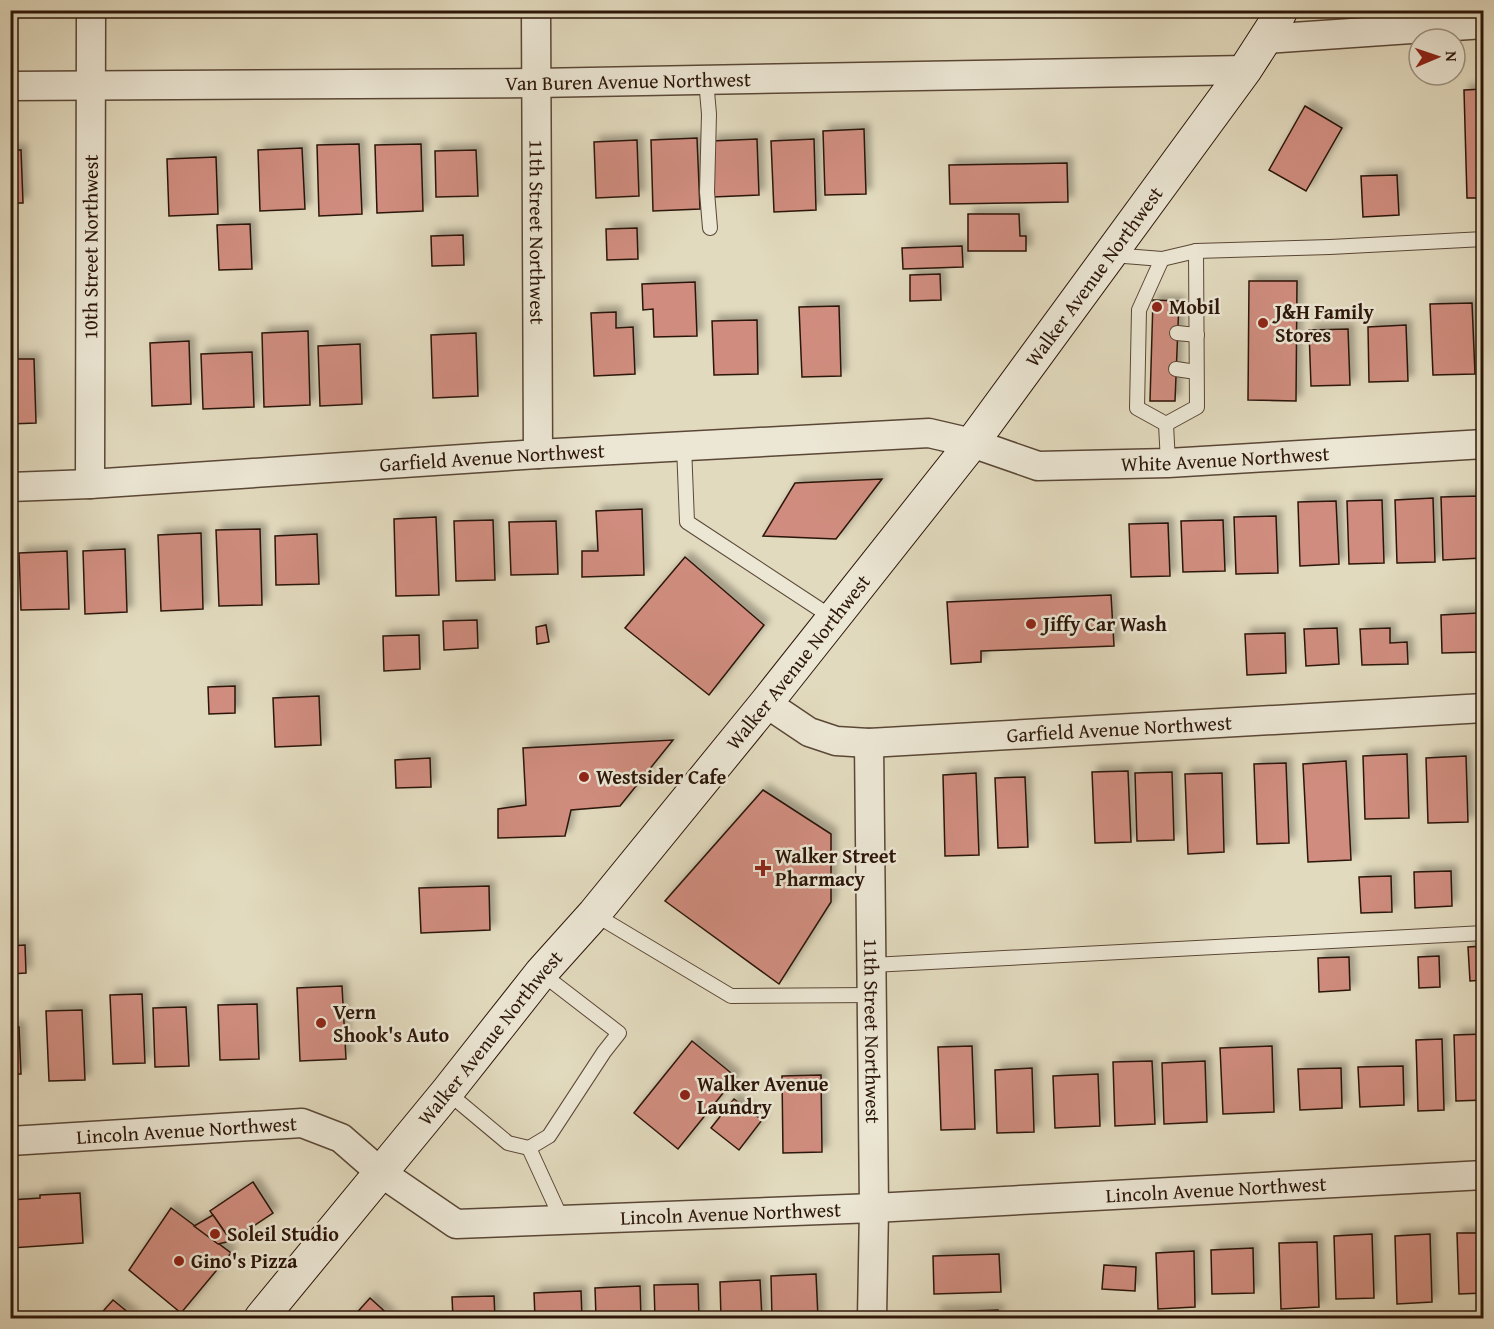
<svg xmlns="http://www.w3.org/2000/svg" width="1494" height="1329" font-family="'Gentium Book Plus',serif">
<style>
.building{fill:#d08d7f;stroke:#2c1609;stroke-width:1.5;filter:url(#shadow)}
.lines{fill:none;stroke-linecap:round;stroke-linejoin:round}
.lane-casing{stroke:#5a4736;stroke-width:16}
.street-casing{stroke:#5a4736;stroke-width:31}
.secondary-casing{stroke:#2c1609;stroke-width:35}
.lane{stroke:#ece7d5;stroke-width:14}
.street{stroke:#ece7d5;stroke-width:28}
.secondary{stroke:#ece7d5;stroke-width:33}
.poi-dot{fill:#8f2418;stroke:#ece7d5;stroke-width:2}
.labels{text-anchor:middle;stroke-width:5;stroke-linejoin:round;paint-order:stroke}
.street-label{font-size:20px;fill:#2c1609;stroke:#ece7d5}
.poi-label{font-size:20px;font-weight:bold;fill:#2c1609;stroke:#ece7d5;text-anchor:start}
</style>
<defs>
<filter id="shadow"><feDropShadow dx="5.5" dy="-5.5" stdDeviation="3" flood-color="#0004"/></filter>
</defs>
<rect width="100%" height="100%" fill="#e2dabe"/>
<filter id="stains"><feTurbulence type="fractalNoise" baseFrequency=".00333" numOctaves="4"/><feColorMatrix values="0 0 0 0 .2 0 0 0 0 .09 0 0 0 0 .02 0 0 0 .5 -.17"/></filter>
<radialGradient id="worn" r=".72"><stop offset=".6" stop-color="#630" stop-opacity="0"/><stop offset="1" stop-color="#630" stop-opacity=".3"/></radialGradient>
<g class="building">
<polygon points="10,10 24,10 24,17 10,18"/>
<polygon points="153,10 195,10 195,13 153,14"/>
<polygon points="1484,89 1484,198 1467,198 1464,90"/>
<polygon points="1305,106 1342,128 1306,191 1269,170"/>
<polygon points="864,129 866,194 825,195 823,131"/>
<polygon points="697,138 700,209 653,211 651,140"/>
<polygon points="757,139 759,195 713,197 711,141"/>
<polygon points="814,139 816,210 774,212 771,141"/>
<polygon points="637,140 639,196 596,198 594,142"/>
<polygon points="359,144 362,214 319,216 317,145"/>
<polygon points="421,144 423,211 377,213 375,145"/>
<polygon points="302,148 305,209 260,211 258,150"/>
<polygon points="10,150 21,150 23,203 10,203"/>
<polygon points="476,150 478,196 436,197 435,151"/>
<polygon points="216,157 218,214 169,216 167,159"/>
<polygon points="1067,163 1068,202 950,204 949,165"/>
<polygon points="1397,175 1399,215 1363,217 1361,176"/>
<polygon points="968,214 1019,214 1020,236 1026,236 1026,251 968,251"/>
<polygon points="250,224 252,269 219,270 217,225"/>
<polygon points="637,228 638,259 607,260 606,229"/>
<polygon points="463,235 464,265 432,266 431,236"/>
<polygon points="962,246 963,267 903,269 902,248"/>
<polygon points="940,274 941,300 910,301 910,275"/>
<polygon points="1249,281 1297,281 1296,401 1248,400"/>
<polygon points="695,282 697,336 654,337 653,309 643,310 642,284"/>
<polygon points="1153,300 1179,301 1175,401 1150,401"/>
<polygon points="1472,303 1475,374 1433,375 1430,304"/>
<polygon points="839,306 841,376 802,377 799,307"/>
<polygon points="616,312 616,328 633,327 635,374 594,376 591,313"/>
<polygon points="757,320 758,374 714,375 712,321"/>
<polygon points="1406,325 1408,381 1369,382 1368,327"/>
<polygon points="1348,329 1350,385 1311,386 1309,330"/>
<polygon points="308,331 310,405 264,407 262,333"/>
<polygon points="476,333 478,396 433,398 431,335"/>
<polygon points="189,341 191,404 152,406 150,343"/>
<polygon points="360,344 362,404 320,406 318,346"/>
<polygon points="252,352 254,407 203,409 201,354"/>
<polygon points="10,359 34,359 36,423 10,424"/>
<polygon points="882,479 836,539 763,536 795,483"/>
<polygon points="1480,496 1482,558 1443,560 1441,497"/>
<polygon points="1433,498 1435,562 1397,563 1395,500"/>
<polygon points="1382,500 1384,563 1349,564 1347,501"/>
<polygon points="1336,501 1339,564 1300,566 1298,502"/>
<polygon points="642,509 644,575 582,577 582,551 598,551 596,511"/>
<polygon points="1276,516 1278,573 1236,574 1234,517"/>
<polygon points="436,517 439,595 396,596 394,519"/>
<polygon points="493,520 495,580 456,581 454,521"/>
<polygon points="1223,520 1225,571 1183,572 1181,521"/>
<polygon points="556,521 558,574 511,575 509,522"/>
<polygon points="1168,523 1170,576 1131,577 1129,524"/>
<polygon points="260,529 262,605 219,606 216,530"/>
<polygon points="201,533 203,609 161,611 158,535"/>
<polygon points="317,534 319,584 276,585 275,536"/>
<polygon points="125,549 127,612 85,614 83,551"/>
<polygon points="67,551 69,609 21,610 19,553"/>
<polygon points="685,557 764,625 709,695 625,628"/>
<polygon points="1111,595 1114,646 981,651 981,662 951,664 947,602"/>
<polygon points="1479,613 1480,652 1442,653 1441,615"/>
<polygon points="477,620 478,648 444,650 443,621"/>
<polygon points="546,625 549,642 537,644 536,627"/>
<polygon points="1337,628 1339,664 1306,666 1304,629"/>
<polygon points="1390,628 1390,643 1407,642 1408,664 1362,665 1360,629"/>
<polygon points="1285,633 1286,673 1247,675 1245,634"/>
<polygon points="419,635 420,669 384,671 383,636"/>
<polygon points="235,686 235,713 209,714 208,687"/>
<polygon points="319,696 321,745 275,747 273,698"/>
<polygon points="673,740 620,806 571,810 565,836 498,838 498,809 526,805 523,748"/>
<polygon points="1479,751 1484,751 1484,821 1482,821"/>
<polygon points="1407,754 1409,818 1365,819 1363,756"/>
<polygon points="1466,756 1468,822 1428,823 1426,758"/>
<polygon points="430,758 431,787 396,788 395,760"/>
<polygon points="1346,761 1351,860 1308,862 1303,764"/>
<polygon points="1286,763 1289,843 1257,844 1254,764"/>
<polygon points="1128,771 1131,842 1095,843 1092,772"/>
<polygon points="1172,772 1174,840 1137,841 1135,773"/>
<polygon points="976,773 979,855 945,856 943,775"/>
<polygon points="1222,773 1224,852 1188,854 1185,774"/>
<polygon points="1025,777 1028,847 998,848 995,778"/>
<polygon points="763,790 831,834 831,902 779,984 665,901"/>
<polygon points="1451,871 1452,906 1415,908 1414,872"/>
<polygon points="1391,876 1392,912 1361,913 1359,877"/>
<polygon points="489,886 490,930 421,933 419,888"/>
<polygon points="25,945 26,973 10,974 10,946"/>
<polygon points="1484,946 1484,980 1470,981 1468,947"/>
<polygon points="1439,956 1440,987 1419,988 1418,957"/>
<polygon points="1349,957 1350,990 1319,992 1318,958"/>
<polygon points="342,986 346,1059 300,1061 297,988"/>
<polygon points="142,994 145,1063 113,1064 110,995"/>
<polygon points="257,1004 259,1059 220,1060 218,1005"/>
<polygon points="186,1007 189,1066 155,1067 153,1008"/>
<polygon points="82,1010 85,1080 49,1081 46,1011"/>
<polygon points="10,1027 19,1027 21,1074 10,1074"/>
<polygon points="1484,1034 1484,1100 1456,1101 1454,1035"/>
<polygon points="1442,1039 1444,1110 1418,1111 1416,1040"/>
<polygon points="692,1041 736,1077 678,1149 634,1113"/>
<polygon points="972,1046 975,1129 941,1130 938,1047"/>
<polygon points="1272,1046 1274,1112 1223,1114 1220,1048"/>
<polygon points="1152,1061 1155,1124 1115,1126 1113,1062"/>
<polygon points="1205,1061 1207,1122 1164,1124 1162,1063"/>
<polygon points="1403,1066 1404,1105 1360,1107 1358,1067"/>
<polygon points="1032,1068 1034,1132 997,1133 995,1070"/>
<polygon points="1341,1068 1342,1108 1300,1110 1298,1069"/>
<polygon points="1098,1074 1100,1126 1055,1128 1053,1076"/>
<polygon points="821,1075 822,1152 783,1153 782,1076"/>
<polygon points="734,1099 762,1120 739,1150 711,1128"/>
<polygon points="253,1182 273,1213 231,1241 210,1211"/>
<polygon points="80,1193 83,1243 11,1248 10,1200 40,1198 40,1195"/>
<polygon points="171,1208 231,1253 181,1313 129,1270"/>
<polygon points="213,1215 231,1241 218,1244 194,1226"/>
<polygon points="1457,1233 1484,1233 1484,1293 1459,1294"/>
<polygon points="1372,1234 1374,1298 1336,1299 1334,1236"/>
<polygon points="1430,1234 1432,1302 1397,1304 1395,1236"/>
<polygon points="1317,1242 1319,1307 1281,1309 1279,1243"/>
<polygon points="1253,1248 1254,1293 1212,1294 1211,1250"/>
<polygon points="1194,1251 1195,1307 1158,1309 1156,1253"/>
<polygon points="999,1254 1001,1292 934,1294 933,1256"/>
<polygon points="1104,1265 1136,1267 1135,1291 1102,1289"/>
<polygon points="816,1274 818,1318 772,1318 771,1276"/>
<polygon points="760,1280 762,1318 721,1318 720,1282"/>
<polygon points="698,1284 699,1318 655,1318 654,1285"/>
<polygon points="640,1286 641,1318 596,1318 595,1288"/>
<polygon points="581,1291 582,1318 535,1318 534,1293"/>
<polygon points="494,1296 495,1318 453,1318 452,1297"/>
<polygon points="370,1298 392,1318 352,1318"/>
<polygon points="113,1300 135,1318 97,1318"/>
<polygon points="998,1310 998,1318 936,1318 936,1312"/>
</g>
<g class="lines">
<defs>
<g id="lane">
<polyline points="706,80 709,114 707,192 710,228"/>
<polyline points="1112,255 1162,259 1196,251 1330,247 1484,239"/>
<polyline points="1162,259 1139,310 1137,408 1166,424"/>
<polyline points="1177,333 1197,335"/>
<polyline points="1176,369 1196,372"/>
<polyline points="1166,424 1197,407 1196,251"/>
<polyline points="1166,424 1168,463"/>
<polyline points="684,446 687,522 833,618"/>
<polyline points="594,914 731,996 872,995"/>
<polyline points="872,965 1484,933"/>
<polyline points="447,1092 508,1143 529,1148 549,1136 604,1052 619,1033 541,973"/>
<polyline points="529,1148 562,1220"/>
</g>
<g id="street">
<path id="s1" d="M536 10 538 454"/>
<polyline points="1265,39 1484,24"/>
<path id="s2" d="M10 86 536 83 1245 70"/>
<path id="s3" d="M90 484 91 10"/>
<path id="s4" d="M10 487 90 484 538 454 929 433 972 443 1038 466 1168 463 1484 444"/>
<path id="s5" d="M766 703 809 732 836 741 869 743 1484 708"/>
<path id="s6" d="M869 743 874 1208 872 1318"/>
<path id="s7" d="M10 1141 302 1123 341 1138 380 1172 456 1224 874 1208 1484 1175"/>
</g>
<g id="secondary">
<path id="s8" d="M261 1318 447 1092 541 973 594 914 766 703 972 443 1245 70 1274 25 1281 10"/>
</g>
</defs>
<use href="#lane" class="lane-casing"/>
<use href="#street" class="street-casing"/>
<use href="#secondary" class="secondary-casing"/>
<use href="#lane" class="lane"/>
<use href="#street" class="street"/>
<use href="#secondary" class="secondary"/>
</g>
<g class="poi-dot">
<circle cx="1157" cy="307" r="6"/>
<circle cx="1263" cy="323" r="6"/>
<circle cx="1031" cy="624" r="6"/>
<circle cx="584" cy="777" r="6"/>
<path d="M760 859h6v6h6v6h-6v6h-6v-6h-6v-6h6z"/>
<circle cx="321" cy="1023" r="6"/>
<circle cx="685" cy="1095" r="6"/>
<circle cx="215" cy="1234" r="6"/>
<circle cx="179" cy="1261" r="6"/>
</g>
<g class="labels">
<g class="street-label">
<text dy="7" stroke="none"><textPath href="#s2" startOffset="618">Van Buren Avenue Northwest</textPath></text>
<text dy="7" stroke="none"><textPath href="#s1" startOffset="222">11th Street Northwest</textPath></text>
<text dy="7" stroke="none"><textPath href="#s3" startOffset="237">10th Street Northwest</textPath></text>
<text dy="7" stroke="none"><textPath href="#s8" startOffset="1334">Walker Avenue Northwest</textPath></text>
<text dy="7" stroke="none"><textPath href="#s4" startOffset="483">Garfield Avenue Northwest</textPath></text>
<text dy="7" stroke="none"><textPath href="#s4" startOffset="1222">White Avenue Northwest</textPath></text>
<text dy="7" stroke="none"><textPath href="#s8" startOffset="848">Walker Avenue Northwest</textPath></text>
<text dy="7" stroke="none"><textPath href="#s5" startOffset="364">Garfield Avenue Northwest</textPath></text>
<text dy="7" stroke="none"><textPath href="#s6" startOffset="288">11th Street Northwest</textPath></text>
<text dy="7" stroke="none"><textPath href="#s8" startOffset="362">Walker Avenue Northwest</textPath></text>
<text dy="7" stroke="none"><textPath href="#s7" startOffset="177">Lincoln Avenue Northwest</textPath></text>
<text dy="7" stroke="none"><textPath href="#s7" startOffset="1239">Lincoln Avenue Northwest</textPath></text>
<text dy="7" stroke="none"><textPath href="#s7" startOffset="753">Lincoln Avenue Northwest</textPath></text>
</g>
<g class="poi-label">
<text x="1169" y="314">Mobil</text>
<text x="1275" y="319">J&amp;H Family<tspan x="1275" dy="23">Stores</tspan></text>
<text x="1043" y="631">Jiffy Car Wash</text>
<text x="596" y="784">Westsider Cafe</text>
<text x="775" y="863">Walker Street<tspan x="775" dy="23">Pharmacy</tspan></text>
<text x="333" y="1019">Vern<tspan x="333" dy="23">Shook's Auto</tspan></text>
<text x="697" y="1091">Walker Avenue<tspan x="697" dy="23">Laundry</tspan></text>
<text x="227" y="1241">Soleil Studio</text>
<text x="191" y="1268">Gino's Pizza</text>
</g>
</g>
<rect width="1494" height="1329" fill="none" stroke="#e2dabe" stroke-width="36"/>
<rect x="12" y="12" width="1470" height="1305" fill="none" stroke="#2c1609" stroke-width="3"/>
<rect x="18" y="18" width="1458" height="1293" fill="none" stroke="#2c1609" stroke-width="1.5"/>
<g transform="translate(1437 57) rotate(88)"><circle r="28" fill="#ece7d5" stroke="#9f9383" stroke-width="1.5"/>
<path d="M0-4.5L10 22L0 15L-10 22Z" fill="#8f2418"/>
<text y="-9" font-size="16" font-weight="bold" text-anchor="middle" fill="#2c1609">N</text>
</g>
<rect width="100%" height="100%" filter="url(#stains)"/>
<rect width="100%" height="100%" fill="url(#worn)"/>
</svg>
